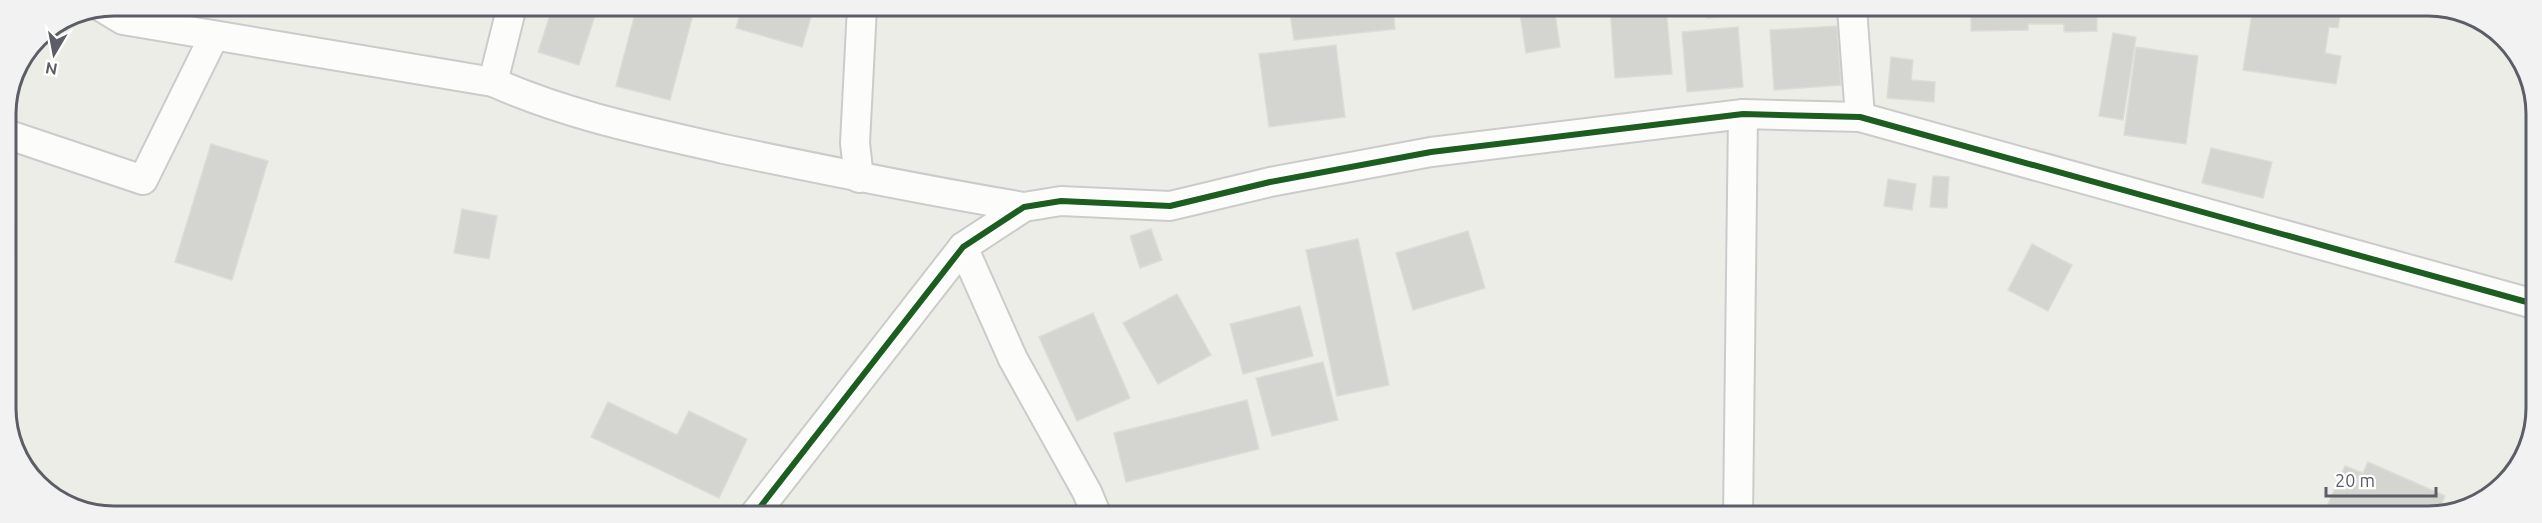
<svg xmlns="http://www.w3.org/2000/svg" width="2542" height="523" font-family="Ubuntu,sans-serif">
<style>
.building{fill:#d4d4d0;stroke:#dddcd6;stroke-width:1.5}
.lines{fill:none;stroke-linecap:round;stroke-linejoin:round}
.street-casing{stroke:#cbcbcb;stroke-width:32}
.street{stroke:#fcfcfb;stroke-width:28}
.cycleway-casing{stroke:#fff;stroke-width:10}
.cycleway{stroke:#1b5e20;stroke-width:6}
.rim{fill:none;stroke:#5c5e67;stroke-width:3}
</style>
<rect width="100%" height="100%" fill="#edede7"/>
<g class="building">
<polygon points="553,6 598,6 579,65 538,52"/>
<polygon points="637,6 695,7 670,100 616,86"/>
<polygon points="742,7 814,7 802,47 736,28"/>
<polygon points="1344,7 1393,7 1395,29 1294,40 1290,13"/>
<polygon points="1519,7 1554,7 1560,47 1526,53"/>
<polygon points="1610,7 1666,7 1672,74 1615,78"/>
<polygon points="1706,7 1833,7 1833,10 1707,18"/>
<polygon points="1971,8 2097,8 2097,31 2064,32 2064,24 2028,24 2028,30 1971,31"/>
<polygon points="2253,8 2341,8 2338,28 2329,27 2325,53 2341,56 2336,84 2243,70"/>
<polygon points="1837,26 1841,85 1774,90 1770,30"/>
<polygon points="1738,27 1743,87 1687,92 1682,32"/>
<polygon points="2113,33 2136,37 2123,120 2099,116"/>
<polygon points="1336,45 1345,117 1269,127 1259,54"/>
<polygon points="2136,47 2198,56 2186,144 2124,135"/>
<polygon points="1891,57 1913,60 1911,80 1935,82 1934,102 1887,98"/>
<polygon points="211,144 268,161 232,280 175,262"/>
<polygon points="2211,148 2272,162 2263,198 2202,183"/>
<polygon points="1933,176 1949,177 1947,208 1930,207"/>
<polygon points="1888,179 1916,184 1912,210 1884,206"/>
<polygon points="462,209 497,216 489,259 454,253"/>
<polygon points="1151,229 1162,260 1140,268 1130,236"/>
<polygon points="1468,231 1485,288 1413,310 1396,253"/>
<polygon points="1358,239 1389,385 1337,396 1306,250"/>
<polygon points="2032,244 2072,265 2048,311 2008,290"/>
<polygon points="1177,294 1211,355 1158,384 1123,323"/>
<polygon points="1300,306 1313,356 1243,374 1230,324"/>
<polygon points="1093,313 1130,398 1077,421 1039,337"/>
<polygon points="1323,362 1338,420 1272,436 1256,378"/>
<polygon points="1247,400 1259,449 1126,482 1114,433"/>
<polygon points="608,402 677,435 689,411 747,439 719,498 591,437"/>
<polygon points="2368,462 2445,496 2441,505 2451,510 2434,517 2356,517 2328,504 2345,466 2363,473"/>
</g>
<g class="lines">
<defs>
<g id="street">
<path d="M103 8 123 20 493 82C567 115 645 131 724 149 824 170 923 190 1024 207"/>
<polyline points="1852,8 1860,117"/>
<polyline points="493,82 512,6"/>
<polyline points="6,134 143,180 214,36"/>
<polyline points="859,178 855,143 862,7"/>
<polyline points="963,247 1013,359 1087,492 1097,516"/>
<polyline points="754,515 963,247 1024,207 1061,201 1170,206 1270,182 1431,152 1743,114 1860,117 2534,304"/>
<polyline points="1738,516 1743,114"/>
</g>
</defs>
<use href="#street" class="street-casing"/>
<use href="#street" class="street"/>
<defs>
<polyline id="cycleway" points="754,515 963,247 1024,207 1061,201 1170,206 1270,182 1431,152 1743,114 1860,117 2534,304"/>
</defs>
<use href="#cycleway" class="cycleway-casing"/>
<use href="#cycleway" class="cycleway"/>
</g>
<path d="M0 0H2542V523H0ZM114 16H2428A98 98 0 0 1 2526 114V408A98 98 0 0 1 2428 506H114A98 98 0 0 1 16 408V114A98 98 0 0 1 114 16Z" fill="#f2f2f3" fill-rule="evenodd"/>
<path class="rim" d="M114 16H2428A98 98 0 0 1 2526 114V408A98 98 0 0 1 2428 506H114A98 98 0 0 1 16 408V114A98 98 0 0 1 114 16Z"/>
<g transform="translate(54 54) rotate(190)" stroke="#ffffff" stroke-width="4.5" paint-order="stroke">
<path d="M0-4.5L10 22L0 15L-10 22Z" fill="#5c5e67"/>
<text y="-9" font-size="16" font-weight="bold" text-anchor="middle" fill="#5c5e67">N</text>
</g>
<path d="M2326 487v9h110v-9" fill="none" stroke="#5c5e67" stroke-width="3"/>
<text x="2335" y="487" font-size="18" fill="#5c5e67" stroke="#ffffff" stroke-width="4.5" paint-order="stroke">20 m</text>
</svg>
